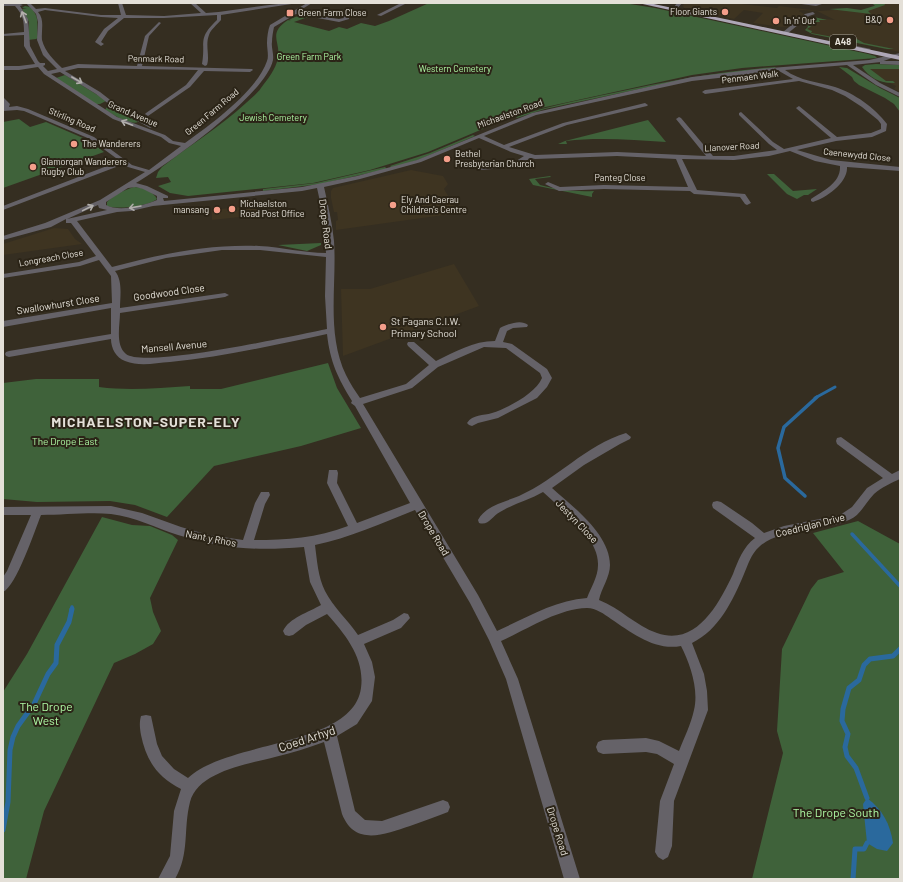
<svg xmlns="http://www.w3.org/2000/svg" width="903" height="882" font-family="Barlow,sans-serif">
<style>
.built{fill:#3e3421}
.green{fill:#3f623a}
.water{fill:#2a699d}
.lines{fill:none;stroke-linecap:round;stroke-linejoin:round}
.stream-far2{stroke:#2a699d;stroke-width:3}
.stream-far1{stroke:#2a699d;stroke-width:3.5}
.stream{stroke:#2a699d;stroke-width:5}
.minor{fill:#656268;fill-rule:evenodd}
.highway{fill:#aea7b7;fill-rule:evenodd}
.oneway{stroke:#b1aeab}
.poi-dot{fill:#f49e8a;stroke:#2b2417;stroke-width:1.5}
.labels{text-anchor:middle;stroke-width:4;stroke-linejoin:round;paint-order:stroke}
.far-poi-label{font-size:9px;fill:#e4e0d8;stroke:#2b2417;text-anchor:start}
.shield{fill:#2b2417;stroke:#aca89e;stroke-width:1}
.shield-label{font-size:9px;font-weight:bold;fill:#e4e0d8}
.far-park-label{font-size:9px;fill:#aef9a4;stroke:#2b2417}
.far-street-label{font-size:9px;fill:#e4e0d8;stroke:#2b2417}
.street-label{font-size:10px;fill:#e4e0d8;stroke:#2b2417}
.poi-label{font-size:10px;fill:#e4e0d8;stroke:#2b2417;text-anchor:start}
.park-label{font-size:10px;fill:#aef9a4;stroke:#2b2417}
.near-park-label{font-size:12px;fill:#aef9a4;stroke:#2b2417}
.near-street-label{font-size:12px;fill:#e4e0d8;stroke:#2b2417}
.district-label{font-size:14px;font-weight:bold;letter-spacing:1px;fill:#e4e0d8;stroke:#2b2417}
</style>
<rect width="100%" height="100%" fill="#352e21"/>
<g class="built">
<polygon points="684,3 733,3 777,8 779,6 820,11 848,9 862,11 879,5 879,3 900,3 900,52 812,34 805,30 815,18 835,20 817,11 800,10 799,11 804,14 803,16 789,26 781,27 753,23 763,13 744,10 734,19 684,8 683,6"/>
<polygon points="900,68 900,92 894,89 896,86 890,83 886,83 867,69"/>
<polygon points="411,170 443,176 448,184 444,189 458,213 336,230 336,221 338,220 337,212 334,212 331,198 331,191 333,188"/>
<polygon points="258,205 259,215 212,220 212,210"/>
<polygon points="54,228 68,229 75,239 82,244 3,255 3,244"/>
<polygon points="454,264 479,306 343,356 341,289 370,289"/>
</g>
<g class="green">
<path d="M429 3H624L655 8 868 54 875 56 877 58 742 68 692 75 532 110 497 123 428 152 370 170 313 183 188 196 170 193 158 186 171 182 168 177 156 178 158 172 162 167C190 145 220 127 246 103 251 98 257 94 261 88 267 80 276 69 278 58 281 41 267 34 288 20L291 21 289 20C296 16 300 15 308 17L294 22 329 31 339 27 347 29 361 23 375 26 389 21Z"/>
<polygon points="875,3 884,3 885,5 868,11 871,14 829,9 847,8 861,10 874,6 875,5 873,5"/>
<path d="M25 6 30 7C41 18 36 24 38 38L36 39 28 40 29 22 22 9 27 8H22Z"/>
<polygon points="814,17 827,20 819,20 820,22 814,22 813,25 807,29 812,31 811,33 839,38 855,38 864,43 894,49 887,49 812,34 805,30 808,27 807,23 810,22"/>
<path d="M876 64 900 65V69H870L886 81H893L895 83C882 84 869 78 862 67L865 65Z"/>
<path d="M775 67 776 68 696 77 545 109 517 118 516 117C547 106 580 100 613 93 667 81 720 71 775 67Z"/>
<polygon points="839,67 847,68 880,88 900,98 900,112 894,104 885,98 859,85 854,81 852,77"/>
<polygon points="65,75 104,99 106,101 100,104 95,104 56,78"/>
<path d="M107 107H113L138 122C131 126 112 114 105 110Z"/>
<polygon points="19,119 30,127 46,122 90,141 104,152 3,188 3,122"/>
<path d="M648 120 666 142C633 140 599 137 566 141L567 144H558L565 141Z"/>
<polygon points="473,135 475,136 418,160 392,168 390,166 430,153"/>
<polygon points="385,167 387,169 320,184 263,191 263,189 316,183"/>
<polygon points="767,174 774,174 793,191 817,189 808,195 804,195 797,199 787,194"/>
<path d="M550 176 551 177 535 179 540 185C558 190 575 192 594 191L592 194V197L533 185 529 179Z"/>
<path d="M134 187C142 187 153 191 157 199 149 206 117 210 107 206V202C114 195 124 190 134 187Z"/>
<polygon points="321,243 321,245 307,251 278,245"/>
<path d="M328 363 337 388 361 428 301 446 214 466 167 517 135 505 110 501 37 502 3 499V383L36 379H99V387C129 391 159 388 190 386V389H221Z"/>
<polygon points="102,517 132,525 150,526 172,535 178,540 150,598 153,612 161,631 153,644 135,654 114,663 44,811 26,879 3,879 3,692 27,654"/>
<polygon points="858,521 900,544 900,879 752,879 783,753 777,731 782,649 811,589 818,580 844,572 813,533"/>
</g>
<path class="water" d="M867 798C883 810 890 824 893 843L887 851 877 849 867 843 863 804Z"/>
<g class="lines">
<polyline class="stream-far2" points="815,398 835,387"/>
<g class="stream-far1">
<polyline points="805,496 785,478 778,448 784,427 817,397"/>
<polyline points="852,534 900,586"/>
<polyline points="71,610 72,607"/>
</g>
<g class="stream">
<polyline points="867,798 856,768 847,756 845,747 848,734 842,721 843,709 849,688 859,680 864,665 870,659 893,656 900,649"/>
<polyline points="3,830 8,802 10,750 13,737 18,726 34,704 48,674 56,663 57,645 69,622 72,609"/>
<polyline points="853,879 855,849 864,849 867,843"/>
</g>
<g class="minor">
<path d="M17 3 23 5 20 6 28 19 30 46 38 61 40 63H45V65L43 66 48 71 57 69 43 55 37 40 38 22 36 14 26 3H30L36 9 45 8 101 15H121L118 3H122L126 15 164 16 201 13 190 3H195L206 13C237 11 268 3 298 3L221 15V20C217 25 211 29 209 35 205 45 210 56 207 65L205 66 202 64C206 41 197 39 217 20V15L164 18H124L108 31 101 42 104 44 101 46 95 42 104 29 118 18 101 17 45 10 38 12C45 20 41 30 42 40 45 52 54 60 62 68L78 64 137 66 145 36 159 22 161 23 149 36 142 66 252 69 253 70 250 72 204 71 190 87 148 116 145 114 146 113 186 85 198 70 78 68 65 71 100 92 118 106 152 125V127L150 128 114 108 96 94 60 72 51 74 117 117 165 135 173 141 185 143C210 125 257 91 267 61 269 56 267 49 267 43 267 37 268 30 270 25L307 3H312L299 11C306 13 322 18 328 17 335 16 341 11 349 17V19L339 22 296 14 274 27C273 32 272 37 272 42 271 47 274 54 273 60 266 95 167 165 136 183L147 186 168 196V198H163L164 201 302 187 357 176 417 160 532 113 692 77 758 69 869 60 900 53V55L881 62 853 65 880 83 900 93V97L876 85 847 65 785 70C800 81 818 82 835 87 854 93 875 108 887 124L886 131 872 137 836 141 797 150 831 160 900 167V171L847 167C848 183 826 198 813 202L811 201V199C823 191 841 183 840 166L815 161 790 151 769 156 734 160 682 159 697 190 745 194 751 203 747 205 745 204 740 197 694 194 690 191 604 189 559 191 545 184 548 182 560 187 604 185 688 187 676 159 617 156 535 159 531 158 515 167 480 170 478 169V167L513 163 524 156 511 152 479 138 421 162 360 179 324 187C328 205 332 222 334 241 337 285 326 333 346 375 350 383 355 391 360 398L406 384 429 365 408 346 407 344 408 342H414L436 361C455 352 473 341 495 341L500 328C508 324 521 319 528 325L527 327 513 328 507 331 503 342 512 344 547 369 552 378 547 387 537 398 498 418 478 423 472 426 469 425 467 423C473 414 483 416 492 413 508 408 536 393 542 378L540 373 506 348 484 347 438 367 412 388 363 404 478 595 497 631C526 618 555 600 587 598 591 587 598 577 598 565 599 537 562 510 543 492 529 500 513 504 500 512 492 516 489 526 479 523L478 520C486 505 505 502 519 496 557 479 586 445 626 433L631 437 630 439 620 444 584 465 552 488C572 506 610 534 610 565 610 577 601 589 599 600 620 608 636 626 657 633 696 647 719 604 733 574 738 561 743 547 755 538L713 508 712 505 713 502 717 501 721 502 752 523 764 533 784 526 840 515 852 507 867 488 883 478 837 444 836 441 837 438 841 437 892 474 900 470V479C891 483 882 487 874 494 865 503 861 515 849 520 822 532 781 527 759 547 751 554 748 565 744 574 733 600 719 630 692 643L704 674 707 691 708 710 674 801 672 846 668 857 663 860 658 857 655 852 660 801 674 764 657 754 646 752 603 754 598 752 596 747 598 742 603 740 646 738 659 741 679 751C684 738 691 724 694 710 699 689 690 664 681 646 655 651 632 633 611 619 604 614 596 608 587 608 557 609 528 629 501 641L518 679 580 879H564L506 679 489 640 470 603 415 510C382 523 349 538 315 545 317 560 318 577 325 591 333 607 348 620 358 635L393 620 404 613 408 614 410 618 401 628 364 644 372 662 375 677 372 701 357 724 337 736 355 811 365 820 382 821 443 800 448 802 450 807 448 812C436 817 423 821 410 826 385 834 355 847 342 814L324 742C308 748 292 753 275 757 249 764 198 771 190 802 183 830 190 853 175 879H158L170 856 174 811 181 789C157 777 146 760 141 735 140 729 139 723 141 716L146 715 151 716 157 744 162 756 174 769 188 778C228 740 353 747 361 688 365 659 346 635 327 614L306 625 293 635 289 636 285 635 283 631C289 618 309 612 321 605L310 582 304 547C257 551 223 549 178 535 156 528 135 517 111 514 90 512 63 515 41 515 35 530 16 587 3 592V577L7 571 31 515H3V507L111 506 142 513 181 527 209 535 243 540 255 503 261 492H269L270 495 265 504 254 540C287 540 317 538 348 526L327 483 329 470H337L338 473 337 483 357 523 410 503 355 406 351 403 352 401C338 378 330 362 327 334 275 345 223 357 170 362 155 363 140 367 125 361 116 358 111 348 111 339L9 357 6 356 5 354 6 352 9 351 111 334V308L3 327V321L112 303 111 276 99 260 80 266 3 278V274L79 262 96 256 71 223H66V219L51 227 3 240V236L45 223 100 200 145 172 128 167 124 164 3 210V206L120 161 90 139 24 111 17 110 3 111V97L10 104 9 107 17 106 28 109 94 137 132 165 149 170 181 146 169 143 161 137 113 119 44 74 38 67 19 70H3V66H19L35 64 24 46V35L3 36V34L24 32C24 21 23 15 15 6H3V4ZM339 16 344 18 339 19 332 18ZM779 71 793 79 705 90 702 92 705 94 799 81 832 90 845 96 862 107 878 120 881 124V129L871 133 837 137 799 106 796 108 797 109 831 138 784 149 773 142 741 112 739 113V115L769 144 777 150 734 156H713L681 118 679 117 676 119 706 156 617 152 535 155 509 147 567 125 647 106 648 105 645 103 563 123 504 145 484 136 536 115 692 81ZM136 187 143 189 157 196V200C143 206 119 212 106 205V202L128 188ZM317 188 323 215 326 253C304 253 282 247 259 246 209 244 161 254 112 267L77 221 117 212 131 211 153 206 302 191ZM98 205 99 208 107 210 67 219ZM222 250H260L326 257 325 296 327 329C296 335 145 369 126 354 115 345 120 325 120 313L225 297 229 295 225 293 120 308C120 297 123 281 115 271L166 258Z"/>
<polygon points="401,3 407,3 381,16 377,15"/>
<polygon points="677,3 682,3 676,10 672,10"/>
<polygon points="794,3 825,3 816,6"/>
<polygon points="813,12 815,14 809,16 787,34 783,34 783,32 805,14"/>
<polygon points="839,39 847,44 871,49 868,51 844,46 837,42 836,41"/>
<polygon points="882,61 900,61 900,65 880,64 880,62"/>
</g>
<polygon class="highway" points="638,3 649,3 900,56 900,60"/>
</g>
<defs><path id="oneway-shaft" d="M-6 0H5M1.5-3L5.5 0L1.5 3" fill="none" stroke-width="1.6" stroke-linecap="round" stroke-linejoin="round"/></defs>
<g class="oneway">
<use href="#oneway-shaft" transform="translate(24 17) rotate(-111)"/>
<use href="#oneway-shaft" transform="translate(77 80) rotate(30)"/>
<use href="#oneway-shaft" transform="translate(127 123) rotate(-159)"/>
<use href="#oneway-shaft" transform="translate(135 207) rotate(170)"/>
<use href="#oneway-shaft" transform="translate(88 208) rotate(-26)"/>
</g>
<g class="poi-dot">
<circle cx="725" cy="12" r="4"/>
<rect x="286" y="9" width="8" height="8" rx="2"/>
<circle cx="890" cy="20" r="4"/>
<circle cx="776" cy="21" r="4"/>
<circle cx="74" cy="144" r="4"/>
<circle cx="447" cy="159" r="4"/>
<circle cx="33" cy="167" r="4"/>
<circle cx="393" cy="205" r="4"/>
<circle cx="232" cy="209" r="4"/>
<circle cx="217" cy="210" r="4"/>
<circle cx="383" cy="327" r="4"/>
</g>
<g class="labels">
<g class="far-poi-label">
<text x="717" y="15" text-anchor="end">Floor Giants</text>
<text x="298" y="16">Green Farm Close</text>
<text x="882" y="23" text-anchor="end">B&amp;Q</text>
<text x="784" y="24">In 'n' Out</text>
<text x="82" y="147">The Wanderers</text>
<text x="455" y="157">Bethel<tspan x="455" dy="10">Presbyterian Church</tspan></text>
<text x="41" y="165">Glamorgan Wanderers<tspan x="41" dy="10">Rugby Club</tspan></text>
<text x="401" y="203">Ely And Caerau<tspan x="401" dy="10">Children's Centre</tspan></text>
<text x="240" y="207">Michaelston<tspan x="240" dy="10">Road Post Office</tspan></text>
<text x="209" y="213" text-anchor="end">mansang</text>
</g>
<rect class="shield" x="830" y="35" width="26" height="14" rx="3"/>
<g class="shield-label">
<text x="843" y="45">A48</text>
</g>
<g class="far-park-label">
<text x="309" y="60">Green Farm Park</text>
<text x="455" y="72">Western Cemetery</text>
<text x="273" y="121">Jewish Cemetery</text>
</g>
<g class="far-street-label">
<text transform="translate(156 59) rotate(1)" y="3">Penmark Road</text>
<text transform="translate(750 77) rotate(-7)" y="3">Penmaen Walk</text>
<text transform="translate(212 112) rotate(-40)" y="3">Green Farm Road</text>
<text transform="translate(133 114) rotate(23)" y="3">Grand Avenue</text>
<text transform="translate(510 114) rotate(-20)" y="3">Michaelston Road</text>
<text transform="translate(72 120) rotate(23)" y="3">Stirling Road</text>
<text transform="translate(732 147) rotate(-3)" y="3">Llanover Road</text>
<text transform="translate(857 155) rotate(6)" y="3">Caenewydd Close</text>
<text x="620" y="181">Panteg Close</text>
<text transform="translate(51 258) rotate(-10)" y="3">Longreach Close</text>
</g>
<g class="street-label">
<text transform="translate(326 224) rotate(83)" y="4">Drope Road</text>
<text transform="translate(169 292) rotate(-8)" y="4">Goodwood Close</text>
<text transform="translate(58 304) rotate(-9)" y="4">Swallowhurst Close</text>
<text transform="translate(174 346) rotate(-5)" y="4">Mansell Avenue</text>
<text transform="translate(577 521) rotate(46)" y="4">Jestyn Close</text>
<text transform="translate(810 525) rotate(-14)" y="4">Coedriglan Drive</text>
<text transform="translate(434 533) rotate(59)" y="4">Drope Road</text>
<text transform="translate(211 538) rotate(11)" y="4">Nant y Rhos</text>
<text transform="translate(558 831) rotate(73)" y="4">Drope Road</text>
</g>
<g class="poi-label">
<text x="391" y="325">St Fagans C.I.W.<tspan x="391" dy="12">Primary School</tspan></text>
</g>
<g class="park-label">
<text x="65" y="445">The Drope East</text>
</g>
<g class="near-park-label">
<text x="46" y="711">The Drope<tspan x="46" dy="14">West</tspan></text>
<text x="836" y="817">The Drope South</text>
</g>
<g class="near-street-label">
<text transform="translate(307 739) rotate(-18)" y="4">Coed Arhyd</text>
</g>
<g class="district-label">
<text x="146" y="427">MICHAELSTON-SUPER-ELY</text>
</g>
</g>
<rect width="903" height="882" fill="none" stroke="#e4e0d8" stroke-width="8"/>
</svg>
